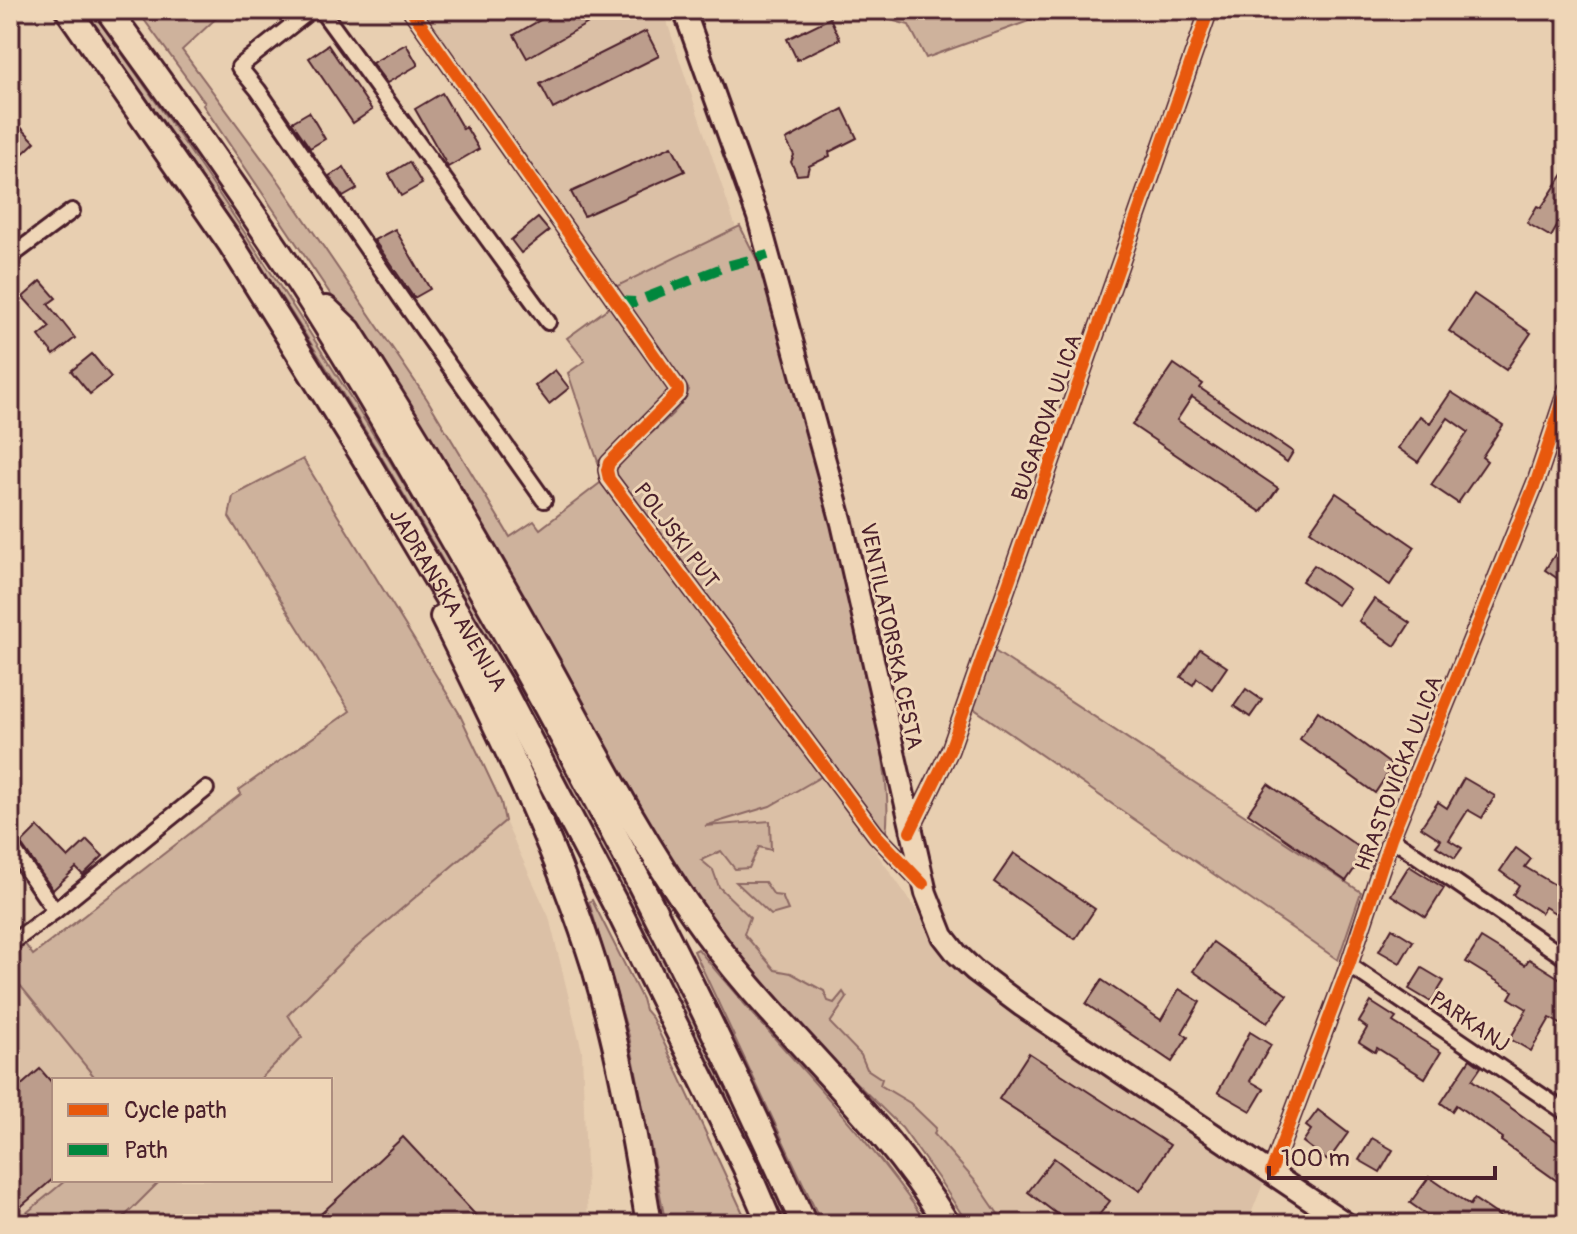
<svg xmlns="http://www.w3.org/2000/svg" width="1577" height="1234" font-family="Pangolin,sans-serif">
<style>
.built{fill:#dbc0a6}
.green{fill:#ceb29c;stroke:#8c6864;stroke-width:2}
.building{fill:#bc9d8c;stroke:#4a1f2b;stroke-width:2}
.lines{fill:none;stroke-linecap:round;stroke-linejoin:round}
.street-casing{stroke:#4a1f2b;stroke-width:20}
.secondary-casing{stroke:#4a1f2b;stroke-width:26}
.highway-casing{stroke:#4a1f2b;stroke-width:30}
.street{stroke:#efd6b7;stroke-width:14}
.secondary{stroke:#efd6b7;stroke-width:20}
.highway{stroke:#efd6b7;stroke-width:24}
.quiet{stroke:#00873e;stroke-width:10;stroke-dasharray:20 10;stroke-linecap:butt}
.cycleway-casing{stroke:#efd6b7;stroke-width:17}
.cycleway{stroke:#e8590c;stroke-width:12}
.labels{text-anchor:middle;stroke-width:6;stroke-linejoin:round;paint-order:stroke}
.street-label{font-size:22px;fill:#4a1f2b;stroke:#efd6b7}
</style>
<rect width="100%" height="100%" fill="#e8cfb1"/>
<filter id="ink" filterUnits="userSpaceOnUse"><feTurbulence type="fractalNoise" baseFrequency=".0125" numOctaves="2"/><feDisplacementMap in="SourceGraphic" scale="16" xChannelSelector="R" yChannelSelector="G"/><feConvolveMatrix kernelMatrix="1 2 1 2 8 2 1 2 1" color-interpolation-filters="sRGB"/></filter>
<g filter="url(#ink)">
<g class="built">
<polygon points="420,10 663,10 736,228 613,288"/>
<polygon points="822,776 905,893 949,960 978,984 1265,1179 1247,1224 1005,1224 977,1183 910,1103 879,1085 881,1079 867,1069 860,1055 761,956 701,877 697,829 770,806"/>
<polygon points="505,821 549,917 582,1051 588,1224 117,1224 161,1180 330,1180 330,1080 259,1080 302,1037 287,1015 352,952"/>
<polygon points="10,973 97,1080 54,1080 54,1180 66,1180 13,1224 10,1224"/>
</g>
<g class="green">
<path d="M83 10H91C271 260 434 522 580 793 656 933 723 1079 790 1224H780C731 1115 682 1005 627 899 469 590 289 289 83 10Z"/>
<polygon points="137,10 225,10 182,50 280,183 427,399 510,537 534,521 540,529 604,480 623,513 718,633 822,776 770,806 705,826 770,821 771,850 759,847 749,868 735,869 721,851 701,860 713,870 719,887 750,917 744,934 775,970 791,973 824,991 828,1001 834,1003 843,992 847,998 830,1023 861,1055 867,1069 882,1079 880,1085 910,1103 936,1128 934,1134 977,1183 1005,1224 968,1224 938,1178 902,1128 773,1001 681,881 360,338 203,105 205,103"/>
<polygon points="853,10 1050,10 1051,13 926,58 909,25"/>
<path d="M740 226 759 264 833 529 881 744C885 773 890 805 886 834L615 472C633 440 674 424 689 390L613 288Z"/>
<polygon points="611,306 671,388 598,462 568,373 585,361 567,338"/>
<polygon points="303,459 459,713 501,802 505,821 352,951 288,1015 302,1037 259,1080 97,1080 10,973 10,949 22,940 33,955 241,794 239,790 350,711 229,517 233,496"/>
<polygon points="993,650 1361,892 1338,960 973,708"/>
<polygon points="736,882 765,882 774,895 782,896 788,910 771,915"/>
<polygon points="592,900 642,999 645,1010 652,1018 673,1062 748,1224 668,1224 665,1220 629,1036 589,902"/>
<path d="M698 949C773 1043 861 1124 927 1224H822L694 951Z"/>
<polygon points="66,1180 161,1180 117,1224 13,1224"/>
</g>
<g class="building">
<polygon points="558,10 611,10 527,58 514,35"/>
<polygon points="830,18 840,39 797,60 787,39"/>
<polygon points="646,31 659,56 553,109 540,84"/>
<polygon points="406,44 418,65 387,83 372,63"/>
<polygon points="328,45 372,110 353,123 309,58"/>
<polygon points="442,93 463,129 466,127 479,149 448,167 415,109"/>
<polygon points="843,109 857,138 829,152 830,156 809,166 807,174 797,175 791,162 794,155 786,140"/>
<polygon points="309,112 325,139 310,148 292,122"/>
<polygon points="10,116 35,142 10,166"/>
<polygon points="672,146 685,171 584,216 571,192"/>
<polygon points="409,162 422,184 401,196 389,174"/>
<polygon points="344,167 357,189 343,197 329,176"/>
<polygon points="1567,168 1567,209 1551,237 1527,223 1537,206 1541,208"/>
<polygon points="538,218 549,231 521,253 511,240"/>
<polygon points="395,229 430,289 414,298 374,240"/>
<polygon points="41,281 56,298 48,304 75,338 54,355 39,336 50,327 23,297"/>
<polygon points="1474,294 1531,333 1506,370 1449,331"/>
<polygon points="92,354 111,377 90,394 71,371"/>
<polygon points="1174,364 1203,384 1200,388 1293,452 1287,462 1192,397 1177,420 1278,488 1261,512 1132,425"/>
<polygon points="555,370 569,388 549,404 535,386"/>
<polygon points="1451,392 1503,425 1482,457 1487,461 1458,503 1431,485 1468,432 1448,418 1418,462 1398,448 1420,416 1430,423"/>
<polygon points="1336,493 1415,547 1390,585 1310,531"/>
<polygon points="1567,536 1567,585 1545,570"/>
<polygon points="1314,565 1349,589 1337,605 1302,581"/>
<polygon points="1374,599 1410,623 1395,646 1359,621"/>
<polygon points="1200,649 1227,667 1212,689 1197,678 1193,685 1181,677"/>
<polygon points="1246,689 1262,700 1250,717 1234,706"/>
<polygon points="1318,711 1393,766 1375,793 1300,739"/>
<polygon points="1464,778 1495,796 1482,818 1468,810 1449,840 1462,848 1455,858 1436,846 1441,840 1421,827 1438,802 1447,808"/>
<polygon points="1268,784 1366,852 1346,881 1248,813"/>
<polygon points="38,827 68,858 87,840 103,856 83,875 76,868 53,890 21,844"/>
<polygon points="1516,848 1531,859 1525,867 1567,892 1567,920 1545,907 1541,913 1513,895 1519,885 1500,871"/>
<polygon points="1014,853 1095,909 1075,939 994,882"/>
<polygon points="1409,866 1444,888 1426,917 1391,895"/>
<polygon points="1392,928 1413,941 1400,963 1379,951"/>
<polygon points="1481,938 1525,965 1529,959 1567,983 1567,1028 1550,1018 1531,1051 1510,1039 1527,1009 1509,998 1513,991 1466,962"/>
<polygon points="1213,942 1287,995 1267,1023 1193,971"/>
<polygon points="1422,968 1444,981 1431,1002 1409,989"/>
<polygon points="1102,980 1161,1020 1179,989 1200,1002 1182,1033 1188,1037 1172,1062 1086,1004"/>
<polygon points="1371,1002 1396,1018 1393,1022 1441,1052 1425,1078 1377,1048 1375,1052 1359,1042 1367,1028 1359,1022"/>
<polygon points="1250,1032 1271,1045 1250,1081 1264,1089 1251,1111 1218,1092"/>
<polygon points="1029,1053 1170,1145 1140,1191 999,1099"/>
<polygon points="1470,1059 1481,1067 1472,1080 1567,1148 1567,1188 1501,1141 1503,1138 1456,1105 1452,1111 1441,1103"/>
<polygon points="40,1069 54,1085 54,1178 10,1216 10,1095"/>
<polygon points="1318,1110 1348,1133 1328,1161 1303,1142 1311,1130 1306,1126"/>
<polygon points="403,1137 484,1224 310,1224 351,1186"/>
<polygon points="1372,1138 1393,1150 1380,1172 1359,1160"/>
<polygon points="1054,1158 1110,1201 1092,1224 1070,1224 1028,1192"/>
<polygon points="1429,1177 1470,1205 1474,1199 1511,1224 1440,1224 1410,1203"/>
</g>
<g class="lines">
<defs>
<g id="street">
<polyline points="311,10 239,67 258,90 401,298 544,500"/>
<polyline points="321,10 548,322"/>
<polyline points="411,10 678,389 678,393 609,463 607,470 609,479 876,835 923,884"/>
<polyline points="10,257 72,211"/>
<polyline points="910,832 950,750 1209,10"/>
<polyline points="1391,838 1567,959"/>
<polyline points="10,845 55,911"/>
<polyline points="10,944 55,911 206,789"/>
<polyline points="1349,965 1567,1113"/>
<polyline points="1271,1172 1349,965 1391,838 1537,479 1567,389"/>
</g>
<polyline id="secondary" points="684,10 758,217 842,523 926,893 943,936 957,954 974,970 1022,1006 1347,1224"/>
<g id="highway">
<path id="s1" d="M68 10 231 244 364 457 505 694 619 911 745 1166 770 1224"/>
<path d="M108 10C173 99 237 189 298 281 357 372 410 466 464 560 588 776 702 997 804 1224"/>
<path d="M326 309 349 331C419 440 484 551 547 664 594 749 638 836 694 915 770 1025 877 1109 947 1224"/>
<path d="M443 617C499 731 557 846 595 968 620 1052 635 1138 649 1224"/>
</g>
</defs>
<use href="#street" class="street-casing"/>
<use href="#secondary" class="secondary-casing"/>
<use href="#highway" class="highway-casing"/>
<use href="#street" class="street"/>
<use href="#secondary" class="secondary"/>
<use href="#highway" class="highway"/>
<polyline class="quiet" points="616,301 635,302 727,266 768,255"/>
<defs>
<g id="cycleway">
<polyline points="411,10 678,389 678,393 609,463 607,470 609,479 876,835 923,884"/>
<polyline points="910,832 950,750 1209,10"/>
<polyline points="1271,1172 1349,965 1391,838 1537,479 1567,389"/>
</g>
</defs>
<use href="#cycleway" class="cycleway-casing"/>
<use href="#cycleway" class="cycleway"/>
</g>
</g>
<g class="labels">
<g class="street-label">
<text transform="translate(1046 417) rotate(-71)" y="8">BUGAROVA ULICA</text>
<text transform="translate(677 535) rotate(53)" y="8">POLJSKI PUT</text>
<text dy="8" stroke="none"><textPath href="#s1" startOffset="702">JADRANSKA AVENIJA</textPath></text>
<text transform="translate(892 636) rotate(78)" y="8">VENTILATORSKA CESTA</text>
<text transform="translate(1398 773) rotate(-69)" y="8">HRASTOVIČKA ULICA</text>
<text transform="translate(1470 1021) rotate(34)" y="8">PARKANJ</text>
</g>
</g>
<rect width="1577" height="1234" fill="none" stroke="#efd6b7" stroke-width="40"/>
<rect x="20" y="20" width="1537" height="1194" fill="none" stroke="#4a1f2b" stroke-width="3" filter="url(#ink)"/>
<rect x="52" y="1078" width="280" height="104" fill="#efd6b7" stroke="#ad8d7f" stroke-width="2"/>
<rect x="68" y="1104" width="40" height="12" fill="#e8590c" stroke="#ad8d7f" stroke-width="2"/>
<text x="124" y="1118" font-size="24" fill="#4a1f2b">Cycle path</text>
<rect x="68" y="1144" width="40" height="12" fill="#00873e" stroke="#ad8d7f" stroke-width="2"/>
<text x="124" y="1158" font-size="24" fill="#4a1f2b">Path</text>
<path d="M1269 1166v12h226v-12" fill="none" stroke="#4a1f2b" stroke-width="4"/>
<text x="1281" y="1166" font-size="24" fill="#4a1f2b" stroke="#efd6b7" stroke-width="6" paint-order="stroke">100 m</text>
</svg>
